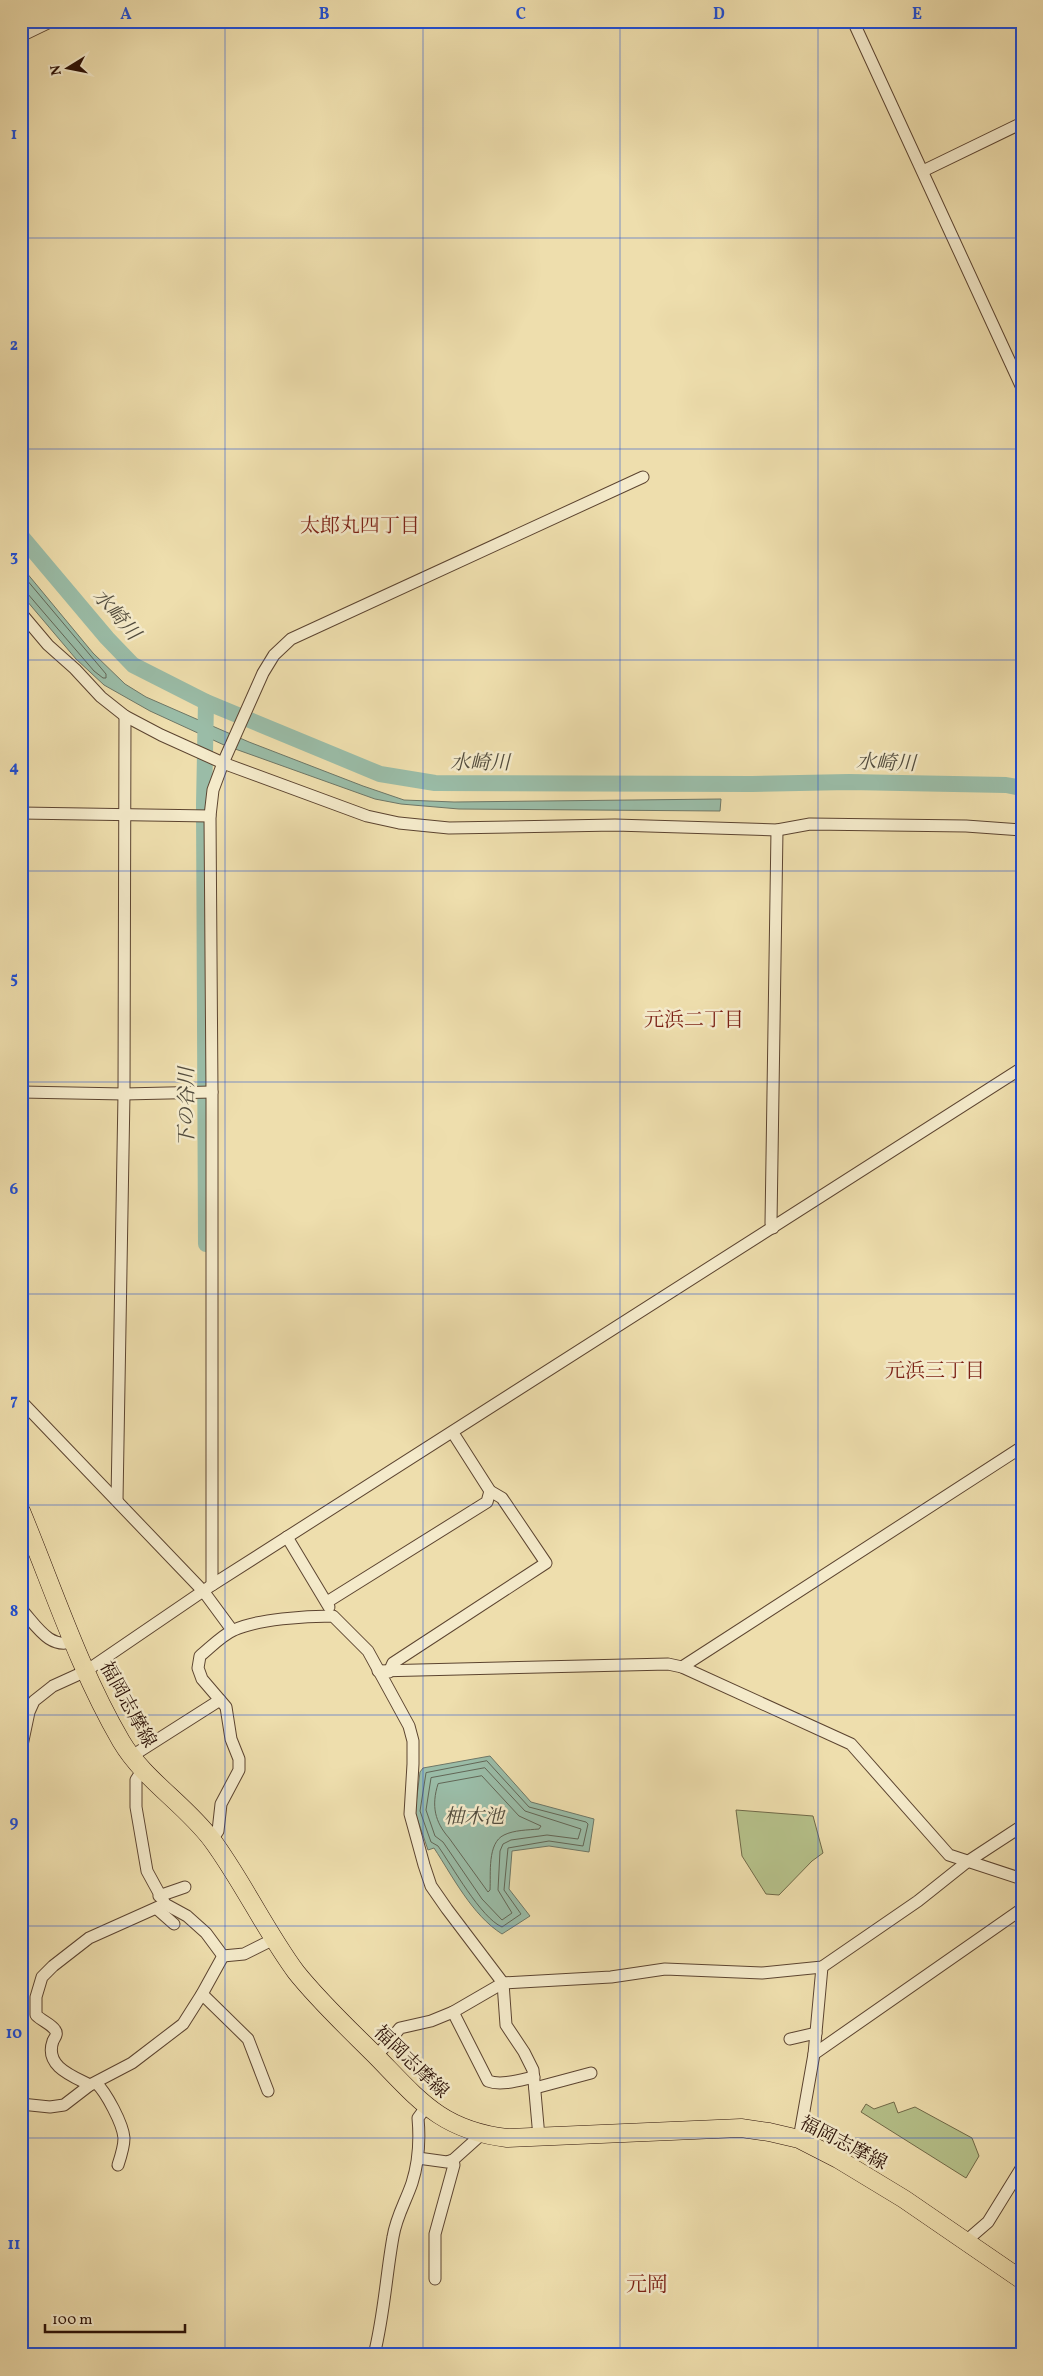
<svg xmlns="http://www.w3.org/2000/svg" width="1043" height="2376" font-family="Vollkorn,'Noto Serif JP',serif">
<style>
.green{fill:#b6c28b;stroke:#706948}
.water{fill:#9abca7;stroke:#6e7767}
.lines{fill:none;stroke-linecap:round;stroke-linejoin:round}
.shore{stroke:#626656;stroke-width:1}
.river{stroke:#9abca7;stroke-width:16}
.street-casing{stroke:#5c4430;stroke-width:13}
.primary-casing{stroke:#2b1006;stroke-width:19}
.street{stroke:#f4eaca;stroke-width:11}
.primary{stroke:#eedead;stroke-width:18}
.grid{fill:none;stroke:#1d4ed8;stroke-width:1;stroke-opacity:0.55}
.labels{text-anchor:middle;stroke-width:5;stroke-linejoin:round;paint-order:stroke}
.street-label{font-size:19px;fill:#2b1006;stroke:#f4eaca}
.neighbourhood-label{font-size:20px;fill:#7a1f14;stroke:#f4eaca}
.water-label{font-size:20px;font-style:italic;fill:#524c3e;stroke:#f4eaca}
.quarter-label{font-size:21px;fill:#7a1f14;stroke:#f4eaca}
.neatline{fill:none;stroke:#1d4ed8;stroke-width:2}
.grid-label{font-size:16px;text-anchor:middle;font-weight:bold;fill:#1d4ed8}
</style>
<rect width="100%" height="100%" fill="#eedead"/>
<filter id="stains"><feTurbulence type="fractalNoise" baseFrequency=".004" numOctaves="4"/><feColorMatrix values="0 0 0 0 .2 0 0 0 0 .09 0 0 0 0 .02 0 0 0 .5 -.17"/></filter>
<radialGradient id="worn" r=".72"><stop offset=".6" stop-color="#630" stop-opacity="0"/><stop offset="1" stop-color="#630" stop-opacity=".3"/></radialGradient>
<g class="green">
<polygon points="736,1810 813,1816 823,1853 812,1861 779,1895 766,1894 742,1856"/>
<polygon points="894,2102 898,2113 915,2107 972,2138 979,2156 966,2178 861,2112 866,2104 874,2109"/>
</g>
<g class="water">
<polygon points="21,566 93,653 125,684 146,697 249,742 363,786 404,800 454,802 721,799 720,811 459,809 401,804 375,799 224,745 150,711 104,685 76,659 21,594"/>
<path d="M490 1756 531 1802 594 1819 589 1852 549 1846 512 1851 509 1889 530 1916 502 1934C472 1915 453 1877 434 1848L428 1850 415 1812 420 1772 423 1768Z"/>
</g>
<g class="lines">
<g class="shore">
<polyline points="21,573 106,674 106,678 103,678 94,671 27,593 21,591"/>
<path d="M487 1761 529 1807 586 1822 588 1824 583 1846 549 1841 508 1848 504 1890 521 1914 502 1927C481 1918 452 1866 438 1846L431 1842 420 1811 426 1773Z"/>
<polygon points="485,1768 525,1811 581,1829 578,1839 547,1835 511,1840 503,1844 500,1851 498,1890 512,1913 502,1920 482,1899 443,1842 435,1836 426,1810 431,1778"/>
<path d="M482 1776 519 1816 541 1826 539 1829C528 1830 514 1830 504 1835 487 1843 491 1874 490 1890L488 1892 449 1838C435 1822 431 1806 438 1784Z"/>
</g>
<g class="river">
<polyline points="21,536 107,638 133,665 206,702 380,774 435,783 752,784 849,782 1006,785 1022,788"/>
<polyline points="206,702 204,805 206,1244"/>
</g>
<defs>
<g id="street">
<polyline points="853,21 1022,388"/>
<polyline points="21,36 52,21"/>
<polyline points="923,171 1022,123"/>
<polyline points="21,613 48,645 75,669 101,697 125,716 161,735 223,763 367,816 399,823 449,828 615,825 777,830 810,824 966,826 1022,830"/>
<polyline points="21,813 210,816"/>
<polyline points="21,1092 124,1094 212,1092"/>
<polyline points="773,1228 771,1223 777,830"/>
<polyline points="21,1401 204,1592 232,1630"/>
<polyline points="117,1500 124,1094 125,716"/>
<polyline points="287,1537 329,1607"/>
<polyline points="21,1552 36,1546"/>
<polyline points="212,1585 212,1092 210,816 213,790 223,763 263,673 274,655 291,639 643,477"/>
<polyline points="327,1602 487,1502 490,1491"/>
<path d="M21 1609C36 1625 50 1651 74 1641"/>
<polyline points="682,1667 1022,1447"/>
<polyline points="378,1671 668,1664 682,1667 851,1744 949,1855 1022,1879"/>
<polyline points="389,1672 393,1663 546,1563 502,1498 490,1491 453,1433"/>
<polyline points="21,1750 29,1712 34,1701 53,1686 86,1671 212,1585 1022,1068"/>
<polyline points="132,1756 220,1700"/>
<polyline points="143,1769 136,1780 136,1807 147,1871 165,1904 187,1916 206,1933 223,1956 244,1954 274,1939"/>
<path d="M212 1840 218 1831 221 1804 239 1770V1759L231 1739 226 1707 202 1679 198 1668 200 1656C210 1648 222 1635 234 1630 257 1619 307 1616 333 1616L368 1651 409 1726 413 1741V1764L410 1814 424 1865 431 1886 447 1909 503 1983 506 2025 524 2052 533 2070 539 2137"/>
<polyline points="159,1896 185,1887"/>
<polyline points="157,1909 174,1924"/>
<polyline points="202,1994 248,2039 268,2091"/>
<path d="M453 2012 488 2081C501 2086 520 2080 534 2077"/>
<polyline points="790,2039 816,2033"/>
<polyline points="814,2054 1022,1909"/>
<polyline points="376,2057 400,2028 431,2021 453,2012 503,1983 611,1977 665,1969 762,1973 822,1967 918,1901 967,1862 1022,1826"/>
<path d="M96 2083C106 2092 123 2124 124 2138 124 2147 121 2156 118 2165"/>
<path d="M90 2085C72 2076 44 2066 53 2041 55 2037 58 2034 55 2030 51 2024 42 2021 36 2015V1997L42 1977 53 1966 89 1938 165 1904"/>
<polyline points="535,2088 591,2073"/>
<polyline points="21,2104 50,2107 64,2105 90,2085 132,2063 183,2024 202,1994 223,1956"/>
<polyline points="799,2139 814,2054 822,1967"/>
<polyline points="418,2158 447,2162 453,2160 482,2134"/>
<polyline points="966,2241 988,2222 1022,2167"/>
<polyline points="435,2279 435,2234 454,2165 453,2160"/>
<path d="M374 2355C384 2316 386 2276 393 2237 396 2217 406 2201 412 2183 419 2161 420 2140 418 2118L426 2107"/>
</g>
<path id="primary" d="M21 1511C53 1588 79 1669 121 1741 144 1780 185 1804 212 1840 243 1882 265 1930 296 1972 320 2002 348 2028 375 2055 419 2100 441 2130 507 2138L741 2128 769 2132 799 2139 838 2159 904 2199 1022 2280"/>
</defs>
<use href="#street" class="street-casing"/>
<use href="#primary" class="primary-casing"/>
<use href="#street" class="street"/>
<use href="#primary" class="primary"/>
</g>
<path class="grid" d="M225 21V2355M423 21V2355M620 21V2355M818 21V2355M21 238H1022M21 449H1022M21 660H1022M21 871H1022M21 1082H1022M21 1294H1022M21 1505H1022M21 1715H1022M21 1926H1022M21 2138H1022"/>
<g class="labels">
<g class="street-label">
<text transform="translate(129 1704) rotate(61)" y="7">福岡志摩線</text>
<text transform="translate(412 2061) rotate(44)" y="7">福岡志摩線</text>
<text transform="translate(844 2142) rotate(27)" y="7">福岡志摩線</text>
</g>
<g class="neighbourhood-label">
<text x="360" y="532">太郎丸四丁目</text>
<text x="694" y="1026">元浜二丁目</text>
<text x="935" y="1377">元浜三丁目</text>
</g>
<g class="water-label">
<text transform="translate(117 614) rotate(49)" y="7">水崎川</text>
<text x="480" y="769">水崎川</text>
<text transform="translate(886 762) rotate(2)" y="7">水崎川</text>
<text transform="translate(186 1107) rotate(-90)" y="7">下の谷川</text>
<text x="474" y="1823">柚木池</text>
</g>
<g class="quarter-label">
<text x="647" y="2291">元岡</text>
</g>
</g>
<rect width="1043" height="2376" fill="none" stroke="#eedead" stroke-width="55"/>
<g transform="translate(68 68) rotate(260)" stroke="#f4eaca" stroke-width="4" paint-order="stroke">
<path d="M0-4L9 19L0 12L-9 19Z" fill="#2b1006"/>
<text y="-8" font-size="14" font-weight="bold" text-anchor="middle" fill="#2b1006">N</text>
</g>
<path d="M45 2324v8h140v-8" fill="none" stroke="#2b1006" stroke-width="2.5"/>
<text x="52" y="2324" font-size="15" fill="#2b1006" stroke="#f4eaca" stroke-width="4" paint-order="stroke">100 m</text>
<rect x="28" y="28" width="988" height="2320" class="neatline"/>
<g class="grid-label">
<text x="126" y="19">A</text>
<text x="324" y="19">B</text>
<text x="521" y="19">C</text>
<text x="719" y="19">D</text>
<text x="917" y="19">E</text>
<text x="14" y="139">1</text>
<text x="14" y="350">2</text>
<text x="14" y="561">3</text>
<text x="14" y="772">4</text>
<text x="14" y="983">5</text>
<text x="14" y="1194">6</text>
<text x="14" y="1405">7</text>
<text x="14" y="1616">8</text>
<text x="14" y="1827">9</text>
<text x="14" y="2038">10</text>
<text x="14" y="2249">11</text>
</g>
<rect width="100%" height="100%" filter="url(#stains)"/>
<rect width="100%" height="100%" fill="url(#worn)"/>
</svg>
